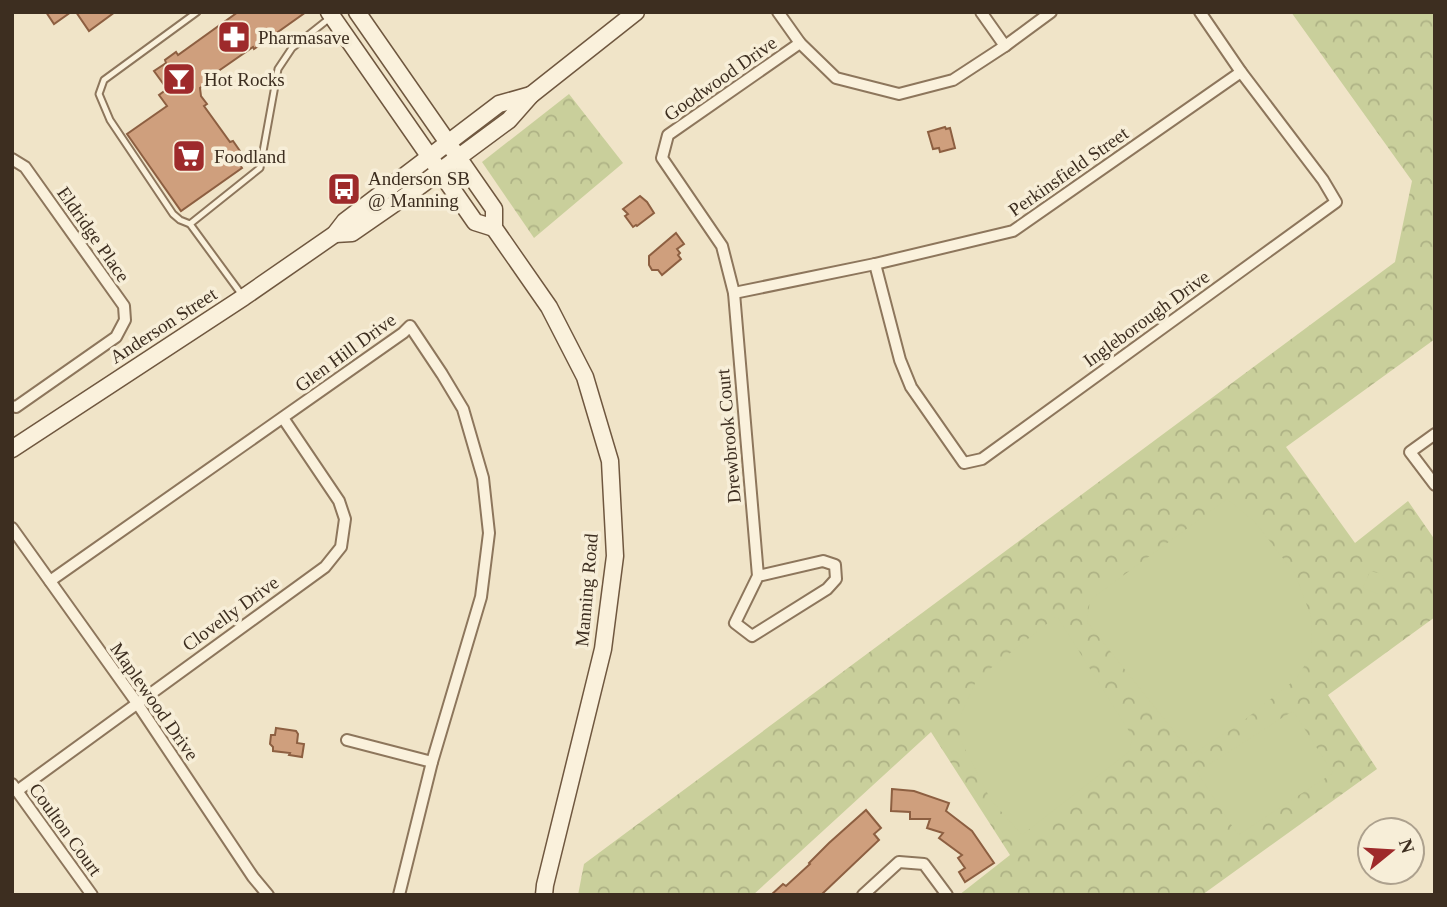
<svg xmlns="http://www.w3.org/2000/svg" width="1447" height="907" font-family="'Times New Roman',serif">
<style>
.park{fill:url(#park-crowns)}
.garden{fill:#c9cf9b}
.building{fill:#cf9f7d;stroke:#8d5f41;stroke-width:2}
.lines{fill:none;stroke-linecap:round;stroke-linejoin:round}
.service-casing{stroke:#8d765c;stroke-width:9}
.minor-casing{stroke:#8d765c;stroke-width:14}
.secondary-casing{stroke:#6f573f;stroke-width:19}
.service{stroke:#faf1dc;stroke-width:5}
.minor{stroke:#faf1dc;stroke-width:10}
.secondary{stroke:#faf1dc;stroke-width:16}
.labels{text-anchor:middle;stroke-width:7;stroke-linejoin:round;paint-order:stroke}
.poi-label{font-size:19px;fill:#3d2e20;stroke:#f7eed8;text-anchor:start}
.street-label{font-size:19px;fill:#3d2e20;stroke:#f7eed8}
</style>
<defs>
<pattern id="park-crowns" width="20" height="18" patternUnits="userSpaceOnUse" patternTransform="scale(1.75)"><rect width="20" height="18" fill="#c9cf9b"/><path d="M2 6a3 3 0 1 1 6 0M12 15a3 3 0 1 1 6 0" fill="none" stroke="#aeb285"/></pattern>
</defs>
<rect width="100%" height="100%" fill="#f0e4c8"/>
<g class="park">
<polygon points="1291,12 1435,12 1435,339 1286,447 1355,543 1408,501 1435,540 1435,617 1328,695 1377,769 1202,895 959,895 1010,855 931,732 753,895 578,895 584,864 1395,262 1412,181"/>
<polygon points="569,94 623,163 534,238 482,162"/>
</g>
<g class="garden">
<polygon points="1227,499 1255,522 1295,574 1312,619 1311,655 1296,679 1237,726 1192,754 1087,622 1090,600"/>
<polygon points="1370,571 1382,574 1387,585 1378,594 1363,588"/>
<polygon points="1057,616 1132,736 1130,751 1022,835 991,800 961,741 961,714 977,679"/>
<polygon points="1293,711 1333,773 1238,835 1197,772"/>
</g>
<g class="building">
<polygon points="46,12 71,12 54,24"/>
<polygon points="76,12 115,12 89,31"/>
<polygon points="238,12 306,12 254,49 253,47 217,72 219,75 200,88 201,96 207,104 204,106 230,142 233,141 240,151 234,156 242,168 181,211 127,134 167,106 159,95 167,89 154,71 166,63 165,60 176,52 178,55"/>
<polygon points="945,127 946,129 950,128 955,148 940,152 939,148 933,149 928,132"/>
<polygon points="640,196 647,202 654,213 637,226 636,225 633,227 625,216 628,214 623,209"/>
<polygon points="676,233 684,244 677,249 680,253 678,255 681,259 662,275 658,270 652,270 649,265 649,256"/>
<polygon points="276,728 296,731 298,734 297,743 304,744 302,757 289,755 290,753 273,751 273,747 270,744 271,735 275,735"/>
<polygon points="892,789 914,791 949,803 946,811 972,831 994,863 965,882 959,872 965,868 958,858 962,855 939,838 943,833 927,828 930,819 910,819 910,812 891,811"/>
<polygon points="866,810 881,828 874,834 879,840 821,895 771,895 783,884 786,886 810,864 809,863 829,843"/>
</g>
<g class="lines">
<defs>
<g id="service">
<polyline points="190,224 180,220 173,214 110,120 99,94 104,80 197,12"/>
<polyline points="242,295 190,224 260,168 278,69 292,48 331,17"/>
</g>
<g id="minor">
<polyline points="778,12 800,43 836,78 899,94 953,80 1005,46 1051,12"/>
<polyline points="981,12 1005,46"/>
<polyline points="12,159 25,167 124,306 125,320 116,337 16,407 12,406"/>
<polyline points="875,264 900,360 911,387 964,463 982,459 1336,202 1323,180 1241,72 1200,12"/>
<polyline points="734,293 875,264 1013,231 1241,72"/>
<polyline points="1435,434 1410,452 1435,485"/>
<polyline points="12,528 137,703 253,877 268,895"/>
<polyline points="758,576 823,561 835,565 836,579 827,589 752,636 735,623 758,576 734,293 722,246 662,158 668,135 800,43"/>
<polyline points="50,581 403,333 410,326 442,374 463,409 483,478 489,533 481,597 432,762 399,895"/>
<polyline points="347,740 432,762"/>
<polyline points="12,784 92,895"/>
<polyline points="17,791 325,567 341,547 345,519 339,501 283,418"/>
<polyline points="863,895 899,862 924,864 947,895"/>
</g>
<g id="secondary">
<polyline points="329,12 475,222 494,228"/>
<polyline points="357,12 494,209 494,228 549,307 585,377 610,461 615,556 603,649 545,885 544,895"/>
<polyline points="335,234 352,233 417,188 509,120 531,95 636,12"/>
<polyline points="12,449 244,297 335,234 345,221 499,104 531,95"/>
</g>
</defs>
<use href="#service" class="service-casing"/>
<use href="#minor" class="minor-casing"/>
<use href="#secondary" class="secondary-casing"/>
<use href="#service" class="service"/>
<use href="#minor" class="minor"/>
<use href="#secondary" class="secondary"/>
</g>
<defs>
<symbol id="pharmacy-square" viewBox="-11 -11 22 22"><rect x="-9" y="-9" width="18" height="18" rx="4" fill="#9e2a2b" stroke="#f7eed8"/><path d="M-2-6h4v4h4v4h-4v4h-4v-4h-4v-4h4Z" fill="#fff"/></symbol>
<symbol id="bar-square" viewBox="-11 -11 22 22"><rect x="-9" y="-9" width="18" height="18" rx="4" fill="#9e2a2b" stroke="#f7eed8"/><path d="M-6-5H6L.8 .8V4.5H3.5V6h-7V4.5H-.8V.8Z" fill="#fff"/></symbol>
<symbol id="supermarket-square" viewBox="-11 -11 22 22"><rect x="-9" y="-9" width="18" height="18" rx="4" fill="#9e2a2b" stroke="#f7eed8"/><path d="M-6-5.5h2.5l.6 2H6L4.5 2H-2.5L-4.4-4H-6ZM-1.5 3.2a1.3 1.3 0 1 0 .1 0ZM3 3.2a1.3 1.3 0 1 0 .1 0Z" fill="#fff"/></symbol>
<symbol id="bus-square" viewBox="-11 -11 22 22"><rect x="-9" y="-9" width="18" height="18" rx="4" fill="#9e2a2b" stroke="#f7eed8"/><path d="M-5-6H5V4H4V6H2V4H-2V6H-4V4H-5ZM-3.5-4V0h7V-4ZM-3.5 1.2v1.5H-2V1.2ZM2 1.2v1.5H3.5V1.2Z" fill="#fff"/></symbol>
</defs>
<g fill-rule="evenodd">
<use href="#pharmacy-square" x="215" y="18" width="38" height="38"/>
<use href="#bar-square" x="160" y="60" width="38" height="38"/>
<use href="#supermarket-square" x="170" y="137" width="38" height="38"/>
<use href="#bus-square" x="325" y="170" width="38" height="38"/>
</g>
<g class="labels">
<g class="poi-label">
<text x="258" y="44">Pharmasave</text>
<text x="204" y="86">Hot Rocks</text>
<text x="214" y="163">Foodland</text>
<text x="368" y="185">Anderson SB<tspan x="368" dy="22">@ Manning</tspan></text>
</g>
<g class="street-label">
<text transform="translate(720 78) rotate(-35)" y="7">Goodwood Drive</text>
<text transform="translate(1068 171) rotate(-35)" y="7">Perkinsfield Street</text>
<text transform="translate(94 234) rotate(55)" y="7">Eldridge Place</text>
<text transform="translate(1146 318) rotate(-36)" y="7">Ingleborough Drive</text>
<text transform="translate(163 325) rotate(-33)" y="7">Anderson Street</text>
<text transform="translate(345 352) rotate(-36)" y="7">Glen Hill Drive</text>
<text transform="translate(728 436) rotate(-95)" y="7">Drewbrook Court</text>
<text transform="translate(586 590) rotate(-85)" y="7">Manning Road</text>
<text transform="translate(230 613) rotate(-36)" y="7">Clovelly Drive</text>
<text transform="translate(155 701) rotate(55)" y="7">Maplewood Drive</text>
<text transform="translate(66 829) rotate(54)" y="7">Coulton Court</text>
</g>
</g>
<rect width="1447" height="907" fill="none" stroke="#3d2e20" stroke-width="28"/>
<g transform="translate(1391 851) rotate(72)"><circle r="33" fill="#f7eed8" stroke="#ada18e" stroke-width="2"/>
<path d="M0-5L12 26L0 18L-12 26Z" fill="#9e2a2b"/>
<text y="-10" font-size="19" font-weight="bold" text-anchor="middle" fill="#3d2e20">N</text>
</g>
</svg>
